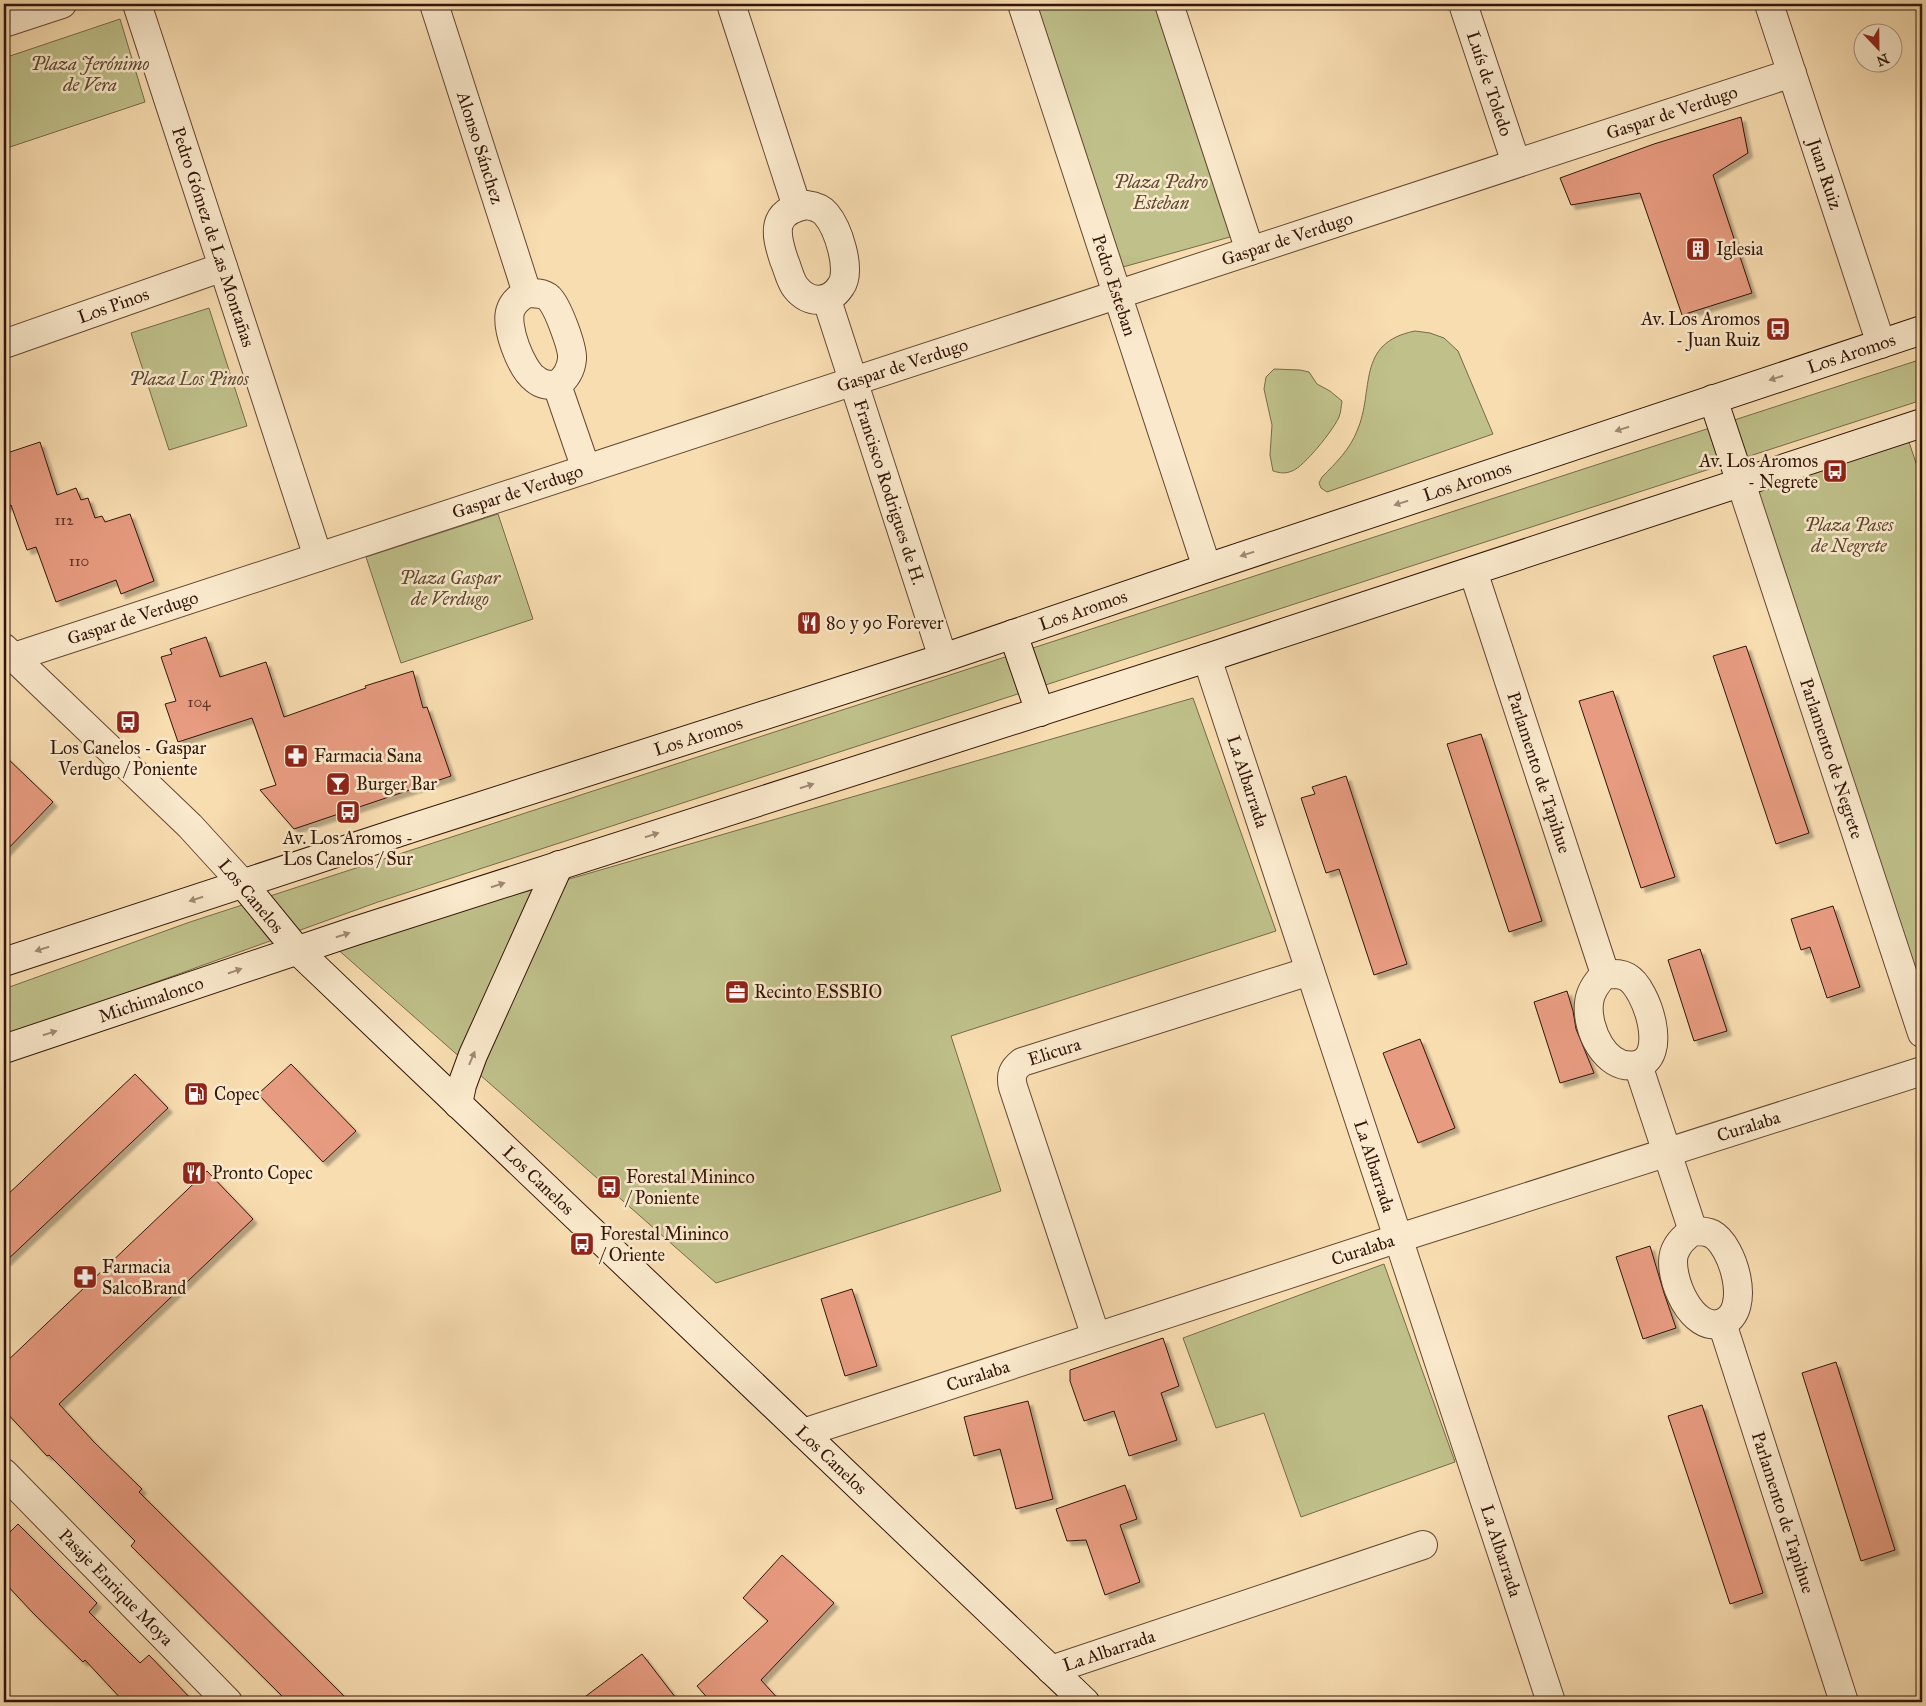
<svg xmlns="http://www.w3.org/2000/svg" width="1926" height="1706" font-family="'IM FELL Great Primer',serif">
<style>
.green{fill:#bfc08a;stroke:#786a49}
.building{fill:#e79b80;stroke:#321508;filter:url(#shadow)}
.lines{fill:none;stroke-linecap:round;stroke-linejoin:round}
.minor-casing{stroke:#644732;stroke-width:30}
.tertiary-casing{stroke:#644732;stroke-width:30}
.secondary-casing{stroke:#321508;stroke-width:30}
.minor{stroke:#fae9cc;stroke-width:28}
.tertiary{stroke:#fae9cc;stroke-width:28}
.secondary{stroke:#fae9cc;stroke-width:28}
.oneway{fill:#a08a74}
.labels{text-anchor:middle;stroke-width:5;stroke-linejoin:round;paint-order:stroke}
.number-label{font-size:15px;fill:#5f3626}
.park-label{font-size:18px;font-style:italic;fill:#5c482f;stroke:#fae9cc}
.street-label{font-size:18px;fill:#321508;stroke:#fae9cc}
.poi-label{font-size:18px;fill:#321508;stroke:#fae9cc;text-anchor:start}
</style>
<defs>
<filter id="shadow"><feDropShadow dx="4.5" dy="4.5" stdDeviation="1" flood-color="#0004"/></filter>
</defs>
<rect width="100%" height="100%" fill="#f8ddb1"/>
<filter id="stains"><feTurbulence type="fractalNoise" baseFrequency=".004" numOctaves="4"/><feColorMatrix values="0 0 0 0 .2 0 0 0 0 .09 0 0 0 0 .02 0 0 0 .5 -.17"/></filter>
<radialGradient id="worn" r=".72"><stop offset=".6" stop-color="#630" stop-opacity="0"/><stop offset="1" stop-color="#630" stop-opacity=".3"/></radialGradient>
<g class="green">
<polygon points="1037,4 1160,4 1237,235 1123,267"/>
<polygon points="120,19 145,102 4,149 4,58"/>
<polygon points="209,308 247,426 169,450 131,333"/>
<path d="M1415 331 1430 333 1444 338 1458 351 1493 434 1327 492 1321 488 1319 483 1322 477C1336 463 1350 449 1357 431 1375 390 1355 343 1415 331Z"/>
<polygon points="1922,359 1922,400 378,902 4,1037 4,989 190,922"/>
<path d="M1274 369 1300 370 1309 372 1317 384 1330 391 1342 401C1341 407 1341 412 1339 417 1334 429 1304 467 1292 471 1285 474 1280 473 1273 471L1270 455 1272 425 1264 389 1266 377Z"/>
<polygon points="1908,439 1922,481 1922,994 1757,488"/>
<polygon points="498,514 533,619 401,663 366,557"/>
<polygon points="1193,698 1276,931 951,1036 1001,1191 716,1283 335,947"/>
<polygon points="1384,1264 1455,1462 1301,1517 1264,1413 1216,1428 1183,1338"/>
</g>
<g class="building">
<polygon points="1741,117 1748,153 1713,175 1752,293 1682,315 1640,193 1571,205 1560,178 1654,144"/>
<polygon points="40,442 57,495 76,488 81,500 88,498 95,518 102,516 105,522 130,514 154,581 121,594 116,580 56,602 36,547 27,550 11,505 4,507 4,454"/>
<polygon points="206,637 220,677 266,662 284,717 366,688 365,686 413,671 423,708 427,707 451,776 294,829 260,790 276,785 252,718 178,742 165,704 176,701 161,657 172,654 170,649"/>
<polygon points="1746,646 1809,833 1776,844 1713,656"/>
<polygon points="1613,691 1675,877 1641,888 1579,701"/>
<polygon points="1481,734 1542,921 1509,932 1447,744"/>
<polygon points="4,755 53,802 4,853"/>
<polygon points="1346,776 1407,964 1374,975 1339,869 1326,873 1301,798 1315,794 1312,787"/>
<polygon points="1833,906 1860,987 1827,998 1810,947 1801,950 1791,919"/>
<polygon points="1700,949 1727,1031 1694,1041 1668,960"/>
<polygon points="1567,991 1573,1011 1576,1029 1594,1073 1560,1083 1534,1002"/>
<polygon points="1420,1039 1455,1128 1418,1143 1383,1053"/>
<polygon points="291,1064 356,1131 323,1162 258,1094"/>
<polygon points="135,1074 168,1108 4,1263 4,1198"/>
<polygon points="207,1171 253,1219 59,1404 94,1442 142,1489 139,1492 350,1702 288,1702 131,1546 135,1541 49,1455 47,1456 4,1410 4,1364"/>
<polygon points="1650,1246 1664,1293 1676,1328 1643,1339 1616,1257"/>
<polygon points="852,1289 877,1366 845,1376 821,1299"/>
<polygon points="1163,1338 1179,1386 1161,1393 1177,1440 1129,1456 1114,1411 1084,1421 1070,1381 1070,1370"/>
<polygon points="1836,1362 1895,1550 1861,1561 1802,1373"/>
<polygon points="1028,1401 1053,1499 1016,1509 1000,1449 974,1456 964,1417"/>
<polygon points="1702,1405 1763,1593 1730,1604 1668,1416"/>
<polygon points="1125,1485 1137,1519 1120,1525 1140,1582 1105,1595 1086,1540 1067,1541 1056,1509"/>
<polygon points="18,1524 97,1603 89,1612 140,1663 149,1655 194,1702 124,1702 85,1660 83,1662 33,1613 4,1582 4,1538"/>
<polygon points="782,1555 834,1603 761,1680 781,1702 711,1702 697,1686 768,1621 743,1598"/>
<polygon points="642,1654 679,1702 578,1702"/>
</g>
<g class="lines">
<defs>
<g id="minor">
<path id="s1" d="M137 4 318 557"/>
<path id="s2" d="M434 4 527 293"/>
<polyline points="731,4 797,207"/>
<path id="s3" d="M1022 4 1207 568"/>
<polyline points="1169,4 1250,251"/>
<path id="s4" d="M1463 4 1516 163"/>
<path id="s5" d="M1769 4 1881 344"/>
<polyline points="4,23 62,4"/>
<path d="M806 205C814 206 821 208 826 214 838 228 852 270 841 286 830 303 810 305 796 288 790 281 788 269 784 260 775 233 771 212 806 205Z"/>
<path d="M527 293C536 293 543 293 549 298 558 307 573 348 572 359 571 370 565 379 557 385 548 385 542 385 535 379 521 369 504 325 511 309 514 301 520 297 527 293Z"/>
<path id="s6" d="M827 300 943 658"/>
<path id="s7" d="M4 344 223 267"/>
<polyline points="557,385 586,469"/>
<path id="s8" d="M1741 483 1922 1033"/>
<path id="s9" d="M1473 571 1605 974"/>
<path id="s10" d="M14 657 1792 73"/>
<path id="s11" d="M1207 658 1551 1702"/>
<path d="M1605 974C1613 974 1620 973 1627 977 1647 988 1670 1059 1636 1065 1605 1071 1586 1028 1589 1003 1590 991 1597 982 1605 974Z"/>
<polyline points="1638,1065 1693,1231"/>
<path d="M1693 1231C1699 1231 1706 1231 1712 1234 1733 1245 1753 1311 1722 1323 1692 1334 1668 1277 1674 1254 1677 1244 1684 1237 1693 1231Z"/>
<path id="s12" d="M1722 1323 1844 1702"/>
<path id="s13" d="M1096 1337 1013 1087C1010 1075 1013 1069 1022 1062L1310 971"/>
<path id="s14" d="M803 1433 1399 1238 1922 1071"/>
<path id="s15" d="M4 1473 228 1702"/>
<path id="s16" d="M1051 1670 1423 1545"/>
</g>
<polyline id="tertiary" points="4,648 190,826 243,884"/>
<g id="secondary">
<polyline points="1713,399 1741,483"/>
<polyline points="1013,634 1040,712"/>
<path id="s17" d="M243 884 297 950 1085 1702"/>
<path id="s18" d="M4 962 409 829 943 658 1207 568 1922 330"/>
<path id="s19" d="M4 1049 355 931 1207 658 1922 423"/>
<polyline points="458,1104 462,1085 473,1055 559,865"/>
</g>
</defs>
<use href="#minor" class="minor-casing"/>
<use href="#tertiary" class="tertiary-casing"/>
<use href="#secondary" class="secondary-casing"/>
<use href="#minor" class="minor"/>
<use href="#tertiary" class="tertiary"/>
<use href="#secondary" class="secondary"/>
</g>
<defs><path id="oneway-solid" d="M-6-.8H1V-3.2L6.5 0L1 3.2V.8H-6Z" transform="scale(1.25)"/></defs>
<g class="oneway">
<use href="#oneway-solid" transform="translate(1776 378) rotate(162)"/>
<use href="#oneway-solid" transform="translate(1622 429) rotate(162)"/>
<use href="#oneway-solid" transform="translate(1401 503) rotate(162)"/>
<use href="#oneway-solid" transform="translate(1247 554) rotate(162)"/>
<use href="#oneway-solid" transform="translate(807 786) rotate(-18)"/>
<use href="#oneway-solid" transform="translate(652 835) rotate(-18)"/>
<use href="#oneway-solid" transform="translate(498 885) rotate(-18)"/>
<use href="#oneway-solid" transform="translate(196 899) rotate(162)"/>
<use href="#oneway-solid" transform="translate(343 935) rotate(-18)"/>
<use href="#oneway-solid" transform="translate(42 949) rotate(162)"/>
<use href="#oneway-solid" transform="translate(235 971) rotate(-19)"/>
<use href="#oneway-solid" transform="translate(50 1033) rotate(-18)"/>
<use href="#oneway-solid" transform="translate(472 1058) rotate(-67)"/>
</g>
<defs>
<symbol id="building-square" viewBox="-11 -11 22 22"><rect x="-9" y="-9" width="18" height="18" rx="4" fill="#8f2418" stroke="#fae9cc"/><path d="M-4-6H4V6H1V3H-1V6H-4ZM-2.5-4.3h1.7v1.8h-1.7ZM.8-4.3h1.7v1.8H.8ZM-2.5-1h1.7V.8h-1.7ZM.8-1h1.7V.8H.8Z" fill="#fff"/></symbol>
<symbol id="bus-square" viewBox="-11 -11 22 22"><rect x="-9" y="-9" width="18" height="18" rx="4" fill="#8f2418" stroke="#fae9cc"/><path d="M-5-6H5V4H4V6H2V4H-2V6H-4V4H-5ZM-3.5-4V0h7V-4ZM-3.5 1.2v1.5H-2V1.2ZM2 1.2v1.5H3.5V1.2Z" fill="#fff"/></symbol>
<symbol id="restaurant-square" viewBox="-11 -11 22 22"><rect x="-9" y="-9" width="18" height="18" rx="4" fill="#8f2418" stroke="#fae9cc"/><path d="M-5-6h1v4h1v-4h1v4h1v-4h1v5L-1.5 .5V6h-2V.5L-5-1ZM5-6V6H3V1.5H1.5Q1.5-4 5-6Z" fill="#fff"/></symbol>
<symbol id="pharmacy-square" viewBox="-11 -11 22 22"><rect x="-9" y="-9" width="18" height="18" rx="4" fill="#8f2418" stroke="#fae9cc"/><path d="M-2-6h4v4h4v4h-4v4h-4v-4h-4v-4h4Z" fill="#fff"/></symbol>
<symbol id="bar-square" viewBox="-11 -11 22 22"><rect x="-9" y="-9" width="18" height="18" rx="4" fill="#8f2418" stroke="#fae9cc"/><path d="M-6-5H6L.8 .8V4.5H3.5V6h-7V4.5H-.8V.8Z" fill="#fff"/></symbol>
<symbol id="office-square" viewBox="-11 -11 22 22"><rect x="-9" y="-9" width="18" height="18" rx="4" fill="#8f2418" stroke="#fae9cc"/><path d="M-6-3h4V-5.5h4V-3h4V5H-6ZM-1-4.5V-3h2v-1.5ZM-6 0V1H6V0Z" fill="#fff"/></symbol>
<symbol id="fuel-square" viewBox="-11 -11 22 22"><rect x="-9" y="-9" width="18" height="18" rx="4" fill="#8f2418" stroke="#fae9cc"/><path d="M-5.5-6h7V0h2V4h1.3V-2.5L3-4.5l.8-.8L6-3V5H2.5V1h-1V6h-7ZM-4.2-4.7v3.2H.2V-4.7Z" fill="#fff"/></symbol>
</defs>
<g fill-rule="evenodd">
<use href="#building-square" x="1684" y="235" width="28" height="28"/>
<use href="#bus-square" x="1764" y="315" width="28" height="28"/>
<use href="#bus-square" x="1821" y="457" width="28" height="28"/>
<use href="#restaurant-square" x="795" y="609" width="28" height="28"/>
<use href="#bus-square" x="114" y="708" width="28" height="28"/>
<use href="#pharmacy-square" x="282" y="742" width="28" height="28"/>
<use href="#bar-square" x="324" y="770" width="28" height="28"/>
<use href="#bus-square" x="334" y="798" width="28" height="28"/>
<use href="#office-square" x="723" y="978" width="28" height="28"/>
<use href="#fuel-square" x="182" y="1080" width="28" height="28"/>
<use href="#restaurant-square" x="180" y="1159" width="28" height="28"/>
<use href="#bus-square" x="595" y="1173" width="28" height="28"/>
<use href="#bus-square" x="568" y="1230" width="28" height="28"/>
<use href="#pharmacy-square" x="71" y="1263" width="28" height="28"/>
</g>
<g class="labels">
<g class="number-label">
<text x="64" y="525">112</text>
<text x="79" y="566">110</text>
<text x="199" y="707">104</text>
</g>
<g class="park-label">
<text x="90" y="70">Plaza Jerónimo<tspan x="90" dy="21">de Vera</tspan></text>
<text x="1161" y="188">Plaza Pedro<tspan x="1161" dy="21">Esteban</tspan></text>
<text x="189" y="385">Plaza Los Pinos</text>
<text x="1849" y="531">Plaza Pases<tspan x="1849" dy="21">de Negrete</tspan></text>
<text x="450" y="584">Plaza Gaspar<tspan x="450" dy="21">de Verdugo</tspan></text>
</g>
<g class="street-label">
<text dy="6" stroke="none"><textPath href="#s4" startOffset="84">Luís de Toledo</textPath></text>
<text dy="6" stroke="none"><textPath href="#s10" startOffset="1745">Gaspar de Verdugo</textPath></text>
<text dy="6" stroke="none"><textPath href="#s2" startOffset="151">Alonso Sánchez</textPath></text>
<text dy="6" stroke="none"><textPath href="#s5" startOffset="179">Juan Ruiz</textPath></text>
<text dy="6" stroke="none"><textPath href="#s1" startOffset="245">Pedro Gómez de Las Montañas</textPath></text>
<text dy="6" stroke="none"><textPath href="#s10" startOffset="1340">Gaspar de Verdugo</textPath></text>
<text dy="6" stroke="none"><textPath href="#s3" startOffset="296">Pedro Esteban</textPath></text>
<text dy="6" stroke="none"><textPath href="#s7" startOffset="116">Los Pinos</textPath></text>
<text dy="6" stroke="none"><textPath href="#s18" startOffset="1945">Los Aromos</textPath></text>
<text dy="6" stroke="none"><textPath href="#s10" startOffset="935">Gaspar de Verdugo</textPath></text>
<text dy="6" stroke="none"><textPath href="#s18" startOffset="1540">Los Aromos</textPath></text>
<text dy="6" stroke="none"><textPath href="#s10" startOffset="530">Gaspar de Verdugo</textPath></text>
<text dy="6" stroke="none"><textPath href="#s6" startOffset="202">Francisco Rodrigues de H.</textPath></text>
<text dy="6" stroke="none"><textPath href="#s18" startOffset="1135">Los Aromos</textPath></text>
<text dy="6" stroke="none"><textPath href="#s10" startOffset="125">Gaspar de Verdugo</textPath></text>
<text dy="6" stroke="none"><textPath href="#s18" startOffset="730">Los Aromos</textPath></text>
<text dy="6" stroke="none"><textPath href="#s8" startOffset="290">Parlamento de Negrete</textPath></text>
<text dy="6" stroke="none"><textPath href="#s9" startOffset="212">Parlamento de Tapihue</textPath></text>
<text dy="6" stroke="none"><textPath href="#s11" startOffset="130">La Albarrada</textPath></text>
<text transform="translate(251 896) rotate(50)" y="6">Los Canelos</text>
<text dy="6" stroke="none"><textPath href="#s19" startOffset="155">Michimalonco</textPath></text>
<text dy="6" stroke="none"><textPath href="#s13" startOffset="326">Elicura</textPath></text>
<text dy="6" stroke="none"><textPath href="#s14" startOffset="994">Curalaba</textPath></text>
<text dy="6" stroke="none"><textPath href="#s11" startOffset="535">La Albarrada</textPath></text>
<text dy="6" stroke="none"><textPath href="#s17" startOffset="419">Los Canelos</textPath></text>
<text dy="6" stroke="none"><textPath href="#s14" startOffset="589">Curalaba</textPath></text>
<text dy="6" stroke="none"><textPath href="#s14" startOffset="184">Curalaba</textPath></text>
<text dy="6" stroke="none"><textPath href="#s17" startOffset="824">Los Canelos</textPath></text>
<text dy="6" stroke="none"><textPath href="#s12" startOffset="199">Parlamento de Tapihue</textPath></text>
<text dy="6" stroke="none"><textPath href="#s11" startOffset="940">La Albarrada</textPath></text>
<text dy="6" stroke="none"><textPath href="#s15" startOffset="160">Pasaje Enrique Moya</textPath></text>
<text dy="6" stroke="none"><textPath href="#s16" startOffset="61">La Albarrada</textPath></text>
</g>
<g class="poi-label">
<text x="1716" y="255">Iglesia</text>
<text x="1760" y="325" text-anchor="end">Av. Los Aromos<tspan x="1760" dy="21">- Juan Ruiz</tspan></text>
<text x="1818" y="467" text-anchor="end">Av. Los Aromos<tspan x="1818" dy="21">- Negrete</tspan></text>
<text x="826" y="629">80 y 90 Forever</text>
<text x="128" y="754" text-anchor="middle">Los Canelos - Gaspar<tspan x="128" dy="21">Verdugo / Poniente</tspan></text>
<text x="314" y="762">Farmacia Sana</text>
<text x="356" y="790">Burger Bar</text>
<text x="348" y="844" text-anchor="middle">Av. Los Aromos -<tspan x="348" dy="21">Los Canelos / Sur</tspan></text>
<text x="754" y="998">Recinto ESSBIO</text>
<text x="214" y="1100">Copec</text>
<text x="212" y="1179">Pronto Copec</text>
<text x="626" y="1183">Forestal Mininco<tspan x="626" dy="21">/ Poniente</tspan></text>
<text x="600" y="1240">Forestal Mininco<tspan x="600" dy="21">/ Oriente</tspan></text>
<text x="102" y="1273">Farmacia<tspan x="102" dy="21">SalcoBrand</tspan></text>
</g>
</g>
<rect width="1926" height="1706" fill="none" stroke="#f8ddb1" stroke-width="20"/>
<rect x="5" y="5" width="1916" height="1696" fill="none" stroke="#321508" stroke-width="2.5"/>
<rect x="10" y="10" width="1906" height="1686" fill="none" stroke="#321508"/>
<g transform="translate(1878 48) rotate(158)"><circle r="24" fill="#fae9cc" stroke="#aa947e"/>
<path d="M0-4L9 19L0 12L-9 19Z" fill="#8f2418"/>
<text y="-8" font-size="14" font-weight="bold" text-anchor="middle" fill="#321508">N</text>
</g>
<rect width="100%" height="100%" filter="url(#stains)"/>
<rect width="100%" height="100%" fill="url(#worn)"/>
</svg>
